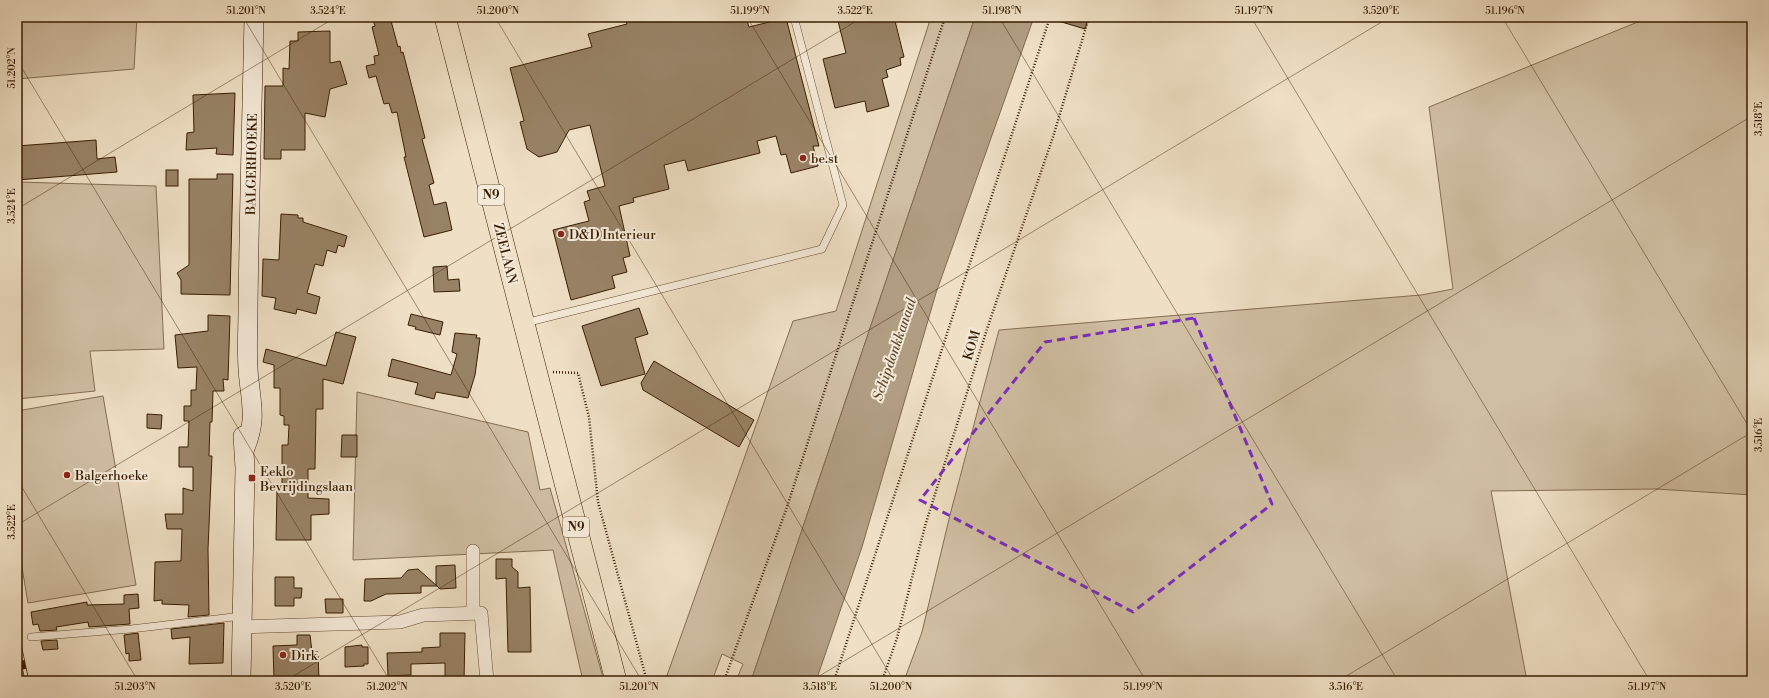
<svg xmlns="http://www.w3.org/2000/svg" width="1769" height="698" font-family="'Libre Bodoni',serif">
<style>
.green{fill:#d0bea3;stroke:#846e52}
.water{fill:#b19d82;stroke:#816a4e}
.building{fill:#988266;stroke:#391e01}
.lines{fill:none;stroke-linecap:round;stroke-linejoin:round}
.lane-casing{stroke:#664e32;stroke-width:8}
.street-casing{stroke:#664e32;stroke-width:14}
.secondary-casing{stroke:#391e01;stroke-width:20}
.primary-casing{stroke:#391e01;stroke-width:22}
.path{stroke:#391e01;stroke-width:2.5;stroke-dasharray:1 2;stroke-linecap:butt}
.lane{stroke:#f5ead9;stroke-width:7}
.street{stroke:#f5ead9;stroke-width:13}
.secondary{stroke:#f5ead9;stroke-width:19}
.primary{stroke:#efdfc4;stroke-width:21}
.rail-casing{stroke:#391e01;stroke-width:4.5}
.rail{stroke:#f5ead9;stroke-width:3;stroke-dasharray:9;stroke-linecap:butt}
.marked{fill:none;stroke:#7b2cbf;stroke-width:3;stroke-dasharray:8 5;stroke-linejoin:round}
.ticks{fill:none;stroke:#391e01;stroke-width:1;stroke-opacity:0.45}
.poi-dot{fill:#8f2418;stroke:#f5ead9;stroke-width:1.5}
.labels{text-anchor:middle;stroke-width:4;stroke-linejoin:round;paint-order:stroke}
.shield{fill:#f5ead9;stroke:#715b42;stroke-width:1}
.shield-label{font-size:12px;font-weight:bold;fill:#391e01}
.poi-label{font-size:13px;fill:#391e01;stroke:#f5ead9;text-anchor:start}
.street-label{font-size:13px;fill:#391e01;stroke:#f5ead9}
.water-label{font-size:14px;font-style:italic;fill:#634a2e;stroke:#f5ead9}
.neatline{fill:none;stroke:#391e01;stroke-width:1.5}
.ticks-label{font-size:10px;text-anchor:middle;fill:#391e01}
</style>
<rect width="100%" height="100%" fill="#efdfc4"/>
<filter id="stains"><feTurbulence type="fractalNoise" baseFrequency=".005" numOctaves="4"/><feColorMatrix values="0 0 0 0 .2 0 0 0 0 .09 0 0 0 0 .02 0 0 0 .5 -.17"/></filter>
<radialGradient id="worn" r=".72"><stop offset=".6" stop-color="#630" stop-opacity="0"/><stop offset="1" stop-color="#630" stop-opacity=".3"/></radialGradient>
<g class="green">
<polygon points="17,17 137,17 134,69 17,79"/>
<polygon points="931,17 975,17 751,681 736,681 743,664 722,654 712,681 665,681 793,321 836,311"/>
<polygon points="1650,17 1752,17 1752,495 1656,489 1491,491 1527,681 904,681 922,632 950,515 999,330 1421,295 1453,289 1429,107"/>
<polygon points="17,182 156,186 164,349 90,351 95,391 17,399"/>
<polygon points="357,392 528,432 540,490 550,488 604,681 583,681 553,550 353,560"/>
<polygon points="103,396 136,585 28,603 17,538 17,411"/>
</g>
<polygon class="water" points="975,17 1034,17 936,293 862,547 816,681 751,681"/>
<g class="building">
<polygon points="372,17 390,17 398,47 400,46 401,53 403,52 425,138 422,139 434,183 429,185 434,205 446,202 452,230 424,237 404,157 406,157 397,112 392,113 389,103 384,104 376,76 369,78 366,66 375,64 374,56 379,55 372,27 375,26"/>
<polygon points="625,17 746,17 749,27 786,18 819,146 813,146 818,166 791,173 786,154 781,155 776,136 757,141 760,153 688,171 685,160 664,165 669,189 633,198 634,202 619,206 630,256 623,258 627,272 612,276 615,288 571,300 553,230 589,221 584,202 590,200 587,191 605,186 590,125 569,130 557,152 539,157 527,149 520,122 524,121 510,68 592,47 588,34 627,24"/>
<polygon points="837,17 894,17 904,57 900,58 901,65 886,70 888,77 882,79 889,106 867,112 865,101 835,108 823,59 846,53"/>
<polygon points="1056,17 1089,17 1085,29 1055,20"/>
<polygon points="330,31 330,63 340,61 347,84 330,89 325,117 305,113 305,150 281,150 281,159 264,159 265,86 283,86 283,68 289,69 290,41 298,41 298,32"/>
<polygon points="235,93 233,155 216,154 217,148 186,150 187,133 194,132 193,95"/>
<polygon points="96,140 97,159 115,157 117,172 17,180 17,146"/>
<rect x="166" y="170" width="12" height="16"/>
<polygon points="217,174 233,174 230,295 181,294 181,280 177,273 189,265 189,179 217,179"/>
<polygon points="281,214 298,215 298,218 303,218 303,222 347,236 344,247 338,245 336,253 327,250 323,266 315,264 307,293 320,297 316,314 297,309 296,314 274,309 276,298 262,296 263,259 279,260"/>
<polygon points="447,266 448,280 459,279 460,291 434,292 433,267"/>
<polygon points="639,308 648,334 635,338 645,374 601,386 582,326"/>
<polygon points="411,314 443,322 440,335 415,329 416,327 408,325"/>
<polygon points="208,315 230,316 228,380 223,379 224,391 213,391 212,422 210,422 209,456 212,456 208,549 209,615 188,617 189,605 162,604 162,600 154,601 155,562 181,561 182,529 167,529 165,514 183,514 183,488 193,491 193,467 179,467 179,447 188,447 189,421 184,421 184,406 191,406 191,390 196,390 197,367 178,368 175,335 208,331"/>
<polygon points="336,332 356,337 343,384 323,379 323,409 316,409 315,469 308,469 308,498 329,499 329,514 311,515 311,540 276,540 277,489 282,489 282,445 288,445 289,425 284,425 284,416 280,415 280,388 274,388 274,365 263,362 266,349 326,366"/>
<polygon points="455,333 477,335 476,338 480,338 475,375 468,398 436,392 434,399 415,394 418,383 388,376 392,359 451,375 457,354 452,352"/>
<polygon points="654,361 754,420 739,447 643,390 641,383"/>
<polygon points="147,414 162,415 161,429 147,428"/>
<polygon points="342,435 357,435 357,457 341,457"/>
<polygon points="496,559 512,559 512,567 518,572 518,588 530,587 531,652 508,652 506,578 496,579"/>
<polygon points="455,565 456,588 440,589 436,585 436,566"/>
<polygon points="418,569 437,586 421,586 421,593 386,594 371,601 364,601 365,579 401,578 408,570"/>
<polygon points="275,577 294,577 294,588 302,588 301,598 294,598 294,606 275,606"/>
<polygon points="138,594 139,608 129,609 130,624 89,627 88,622 56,627 57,630 40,631 38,624 33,625 31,612 87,602 87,605 124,604 124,595"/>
<polygon points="325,599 343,599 343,613 326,613"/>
<polygon points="224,623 223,663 189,664 190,637 172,639 171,629"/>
<polygon points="138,633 141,660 129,661 129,653 126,654 124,635"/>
<polygon points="440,633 465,633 464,681 445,681 445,663 411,664 411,675 388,676 387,653 422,652 422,648 440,647"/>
<polygon points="297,635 310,635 312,652 318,652 319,681 274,681 273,646 297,645"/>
<polygon points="57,640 58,649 43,650 41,641"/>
<polygon points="362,645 362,647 368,647 368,664 364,664 364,666 345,667 345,647"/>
</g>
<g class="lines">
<defs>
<g id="lane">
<polyline points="525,323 822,249 843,205 794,17"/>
<polyline points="31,637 131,629 242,616"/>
</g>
<g id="street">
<polyline points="473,613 473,551"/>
<polyline points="242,627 400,622 423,615 481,613 487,681"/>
</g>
<g id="secondary">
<path d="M245 448C256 421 252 407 249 380 246 357 248 333 248 310 249 212 252 115 254 17"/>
<polyline points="241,681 245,468 243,436"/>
</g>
<polyline id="primary" points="445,17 616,681"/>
</defs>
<use href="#lane" class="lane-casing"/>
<use href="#street" class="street-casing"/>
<use href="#secondary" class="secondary-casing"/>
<use href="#primary" class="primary-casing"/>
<g class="path">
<polyline points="553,372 578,373 589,417 598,502 647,681"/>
<polyline points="724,681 787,507 945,17"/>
<polyline points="834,681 1050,17"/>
<polyline points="882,681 897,638 925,526 988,326 1053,137 1089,17"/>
</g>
<use href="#lane" class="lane"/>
<use href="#street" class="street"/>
<use href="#secondary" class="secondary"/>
<use href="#primary" class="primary"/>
<defs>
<polyline id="rail" points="17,634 27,681"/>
</defs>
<use href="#rail" class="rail-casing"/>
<use href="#rail" class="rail"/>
</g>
<path class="marked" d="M1194 318 1272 504 1133 612 920 500 1045 342Z"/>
<path class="ticks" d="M243 17 642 681M495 17 894 681M747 17 1146 681M999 17 1398 681M1251 17 1650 681M1502 17 1752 432M17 60 390 681M17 209 336 17M17 479 138 681M17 525 863 17M285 681 1390 17M811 681 1752 116M1338 681 1752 432"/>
<g class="poi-dot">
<circle cx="803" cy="158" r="4"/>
<circle cx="561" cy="234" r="4"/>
<circle cx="67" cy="475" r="4"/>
<rect x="248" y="474" width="8" height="8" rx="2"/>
<circle cx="283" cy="655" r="4"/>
</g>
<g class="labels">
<g class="shield">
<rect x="478" y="185" width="26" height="20" rx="3"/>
<rect x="563" y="517" width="26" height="20" rx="3"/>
</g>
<g class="shield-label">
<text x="491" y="199">N9</text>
<text x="576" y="531">N9</text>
</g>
<g class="poi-label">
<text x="811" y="163">be.st</text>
<text x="569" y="239">D&amp;D Interieur</text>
<text x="260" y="476">Eeklo<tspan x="260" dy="15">Bevrijdingslaan</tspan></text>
<text x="75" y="480">Balgerhoeke</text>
<text x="291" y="660">Dirk</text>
</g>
<g class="street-label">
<text transform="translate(251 164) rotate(-89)" y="5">BALGERHOEKE</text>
<text transform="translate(506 253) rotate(76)" y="5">ZEELAAN</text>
<text transform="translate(971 345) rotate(-73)" y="5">KOM</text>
</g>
<g class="water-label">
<text transform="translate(894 349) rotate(-71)" y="5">Schipdonkkanaal</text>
</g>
</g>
<rect width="1769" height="698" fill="none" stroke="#efdfc4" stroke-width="44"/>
<rect x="22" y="22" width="1725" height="654" class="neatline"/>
<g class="ticks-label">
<text x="246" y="14">51.201°N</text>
<text x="328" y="14">3.524°E</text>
<text x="498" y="14">51.200°N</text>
<text x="750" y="14">51.199°N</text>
<text x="855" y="14">3.522°E</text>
<text x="1002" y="14">51.198°N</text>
<text x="1254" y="14">51.197°N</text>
<text x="1381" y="14">3.520°E</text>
<text x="1505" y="14">51.196°N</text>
<text transform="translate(11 68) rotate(-90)" y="4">51.202°N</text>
<text transform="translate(1758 119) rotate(-90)" y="4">3.518°E</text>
<text transform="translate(11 206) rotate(-90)" y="4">3.524°E</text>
<text transform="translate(1758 435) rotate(-90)" y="4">3.516°E</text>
<text transform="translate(11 522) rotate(-90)" y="4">3.522°E</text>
<text x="135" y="690">51.203°N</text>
<text x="293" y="690">3.520°E</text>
<text x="387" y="690">51.202°N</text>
<text x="639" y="690">51.201°N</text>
<text x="820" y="690">3.518°E</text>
<text x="891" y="690">51.200°N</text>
<text x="1143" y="690">51.199°N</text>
<text x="1346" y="690">3.516°E</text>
<text x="1647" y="690">51.197°N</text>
</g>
<rect width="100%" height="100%" filter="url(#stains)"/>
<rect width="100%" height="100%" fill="url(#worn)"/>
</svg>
